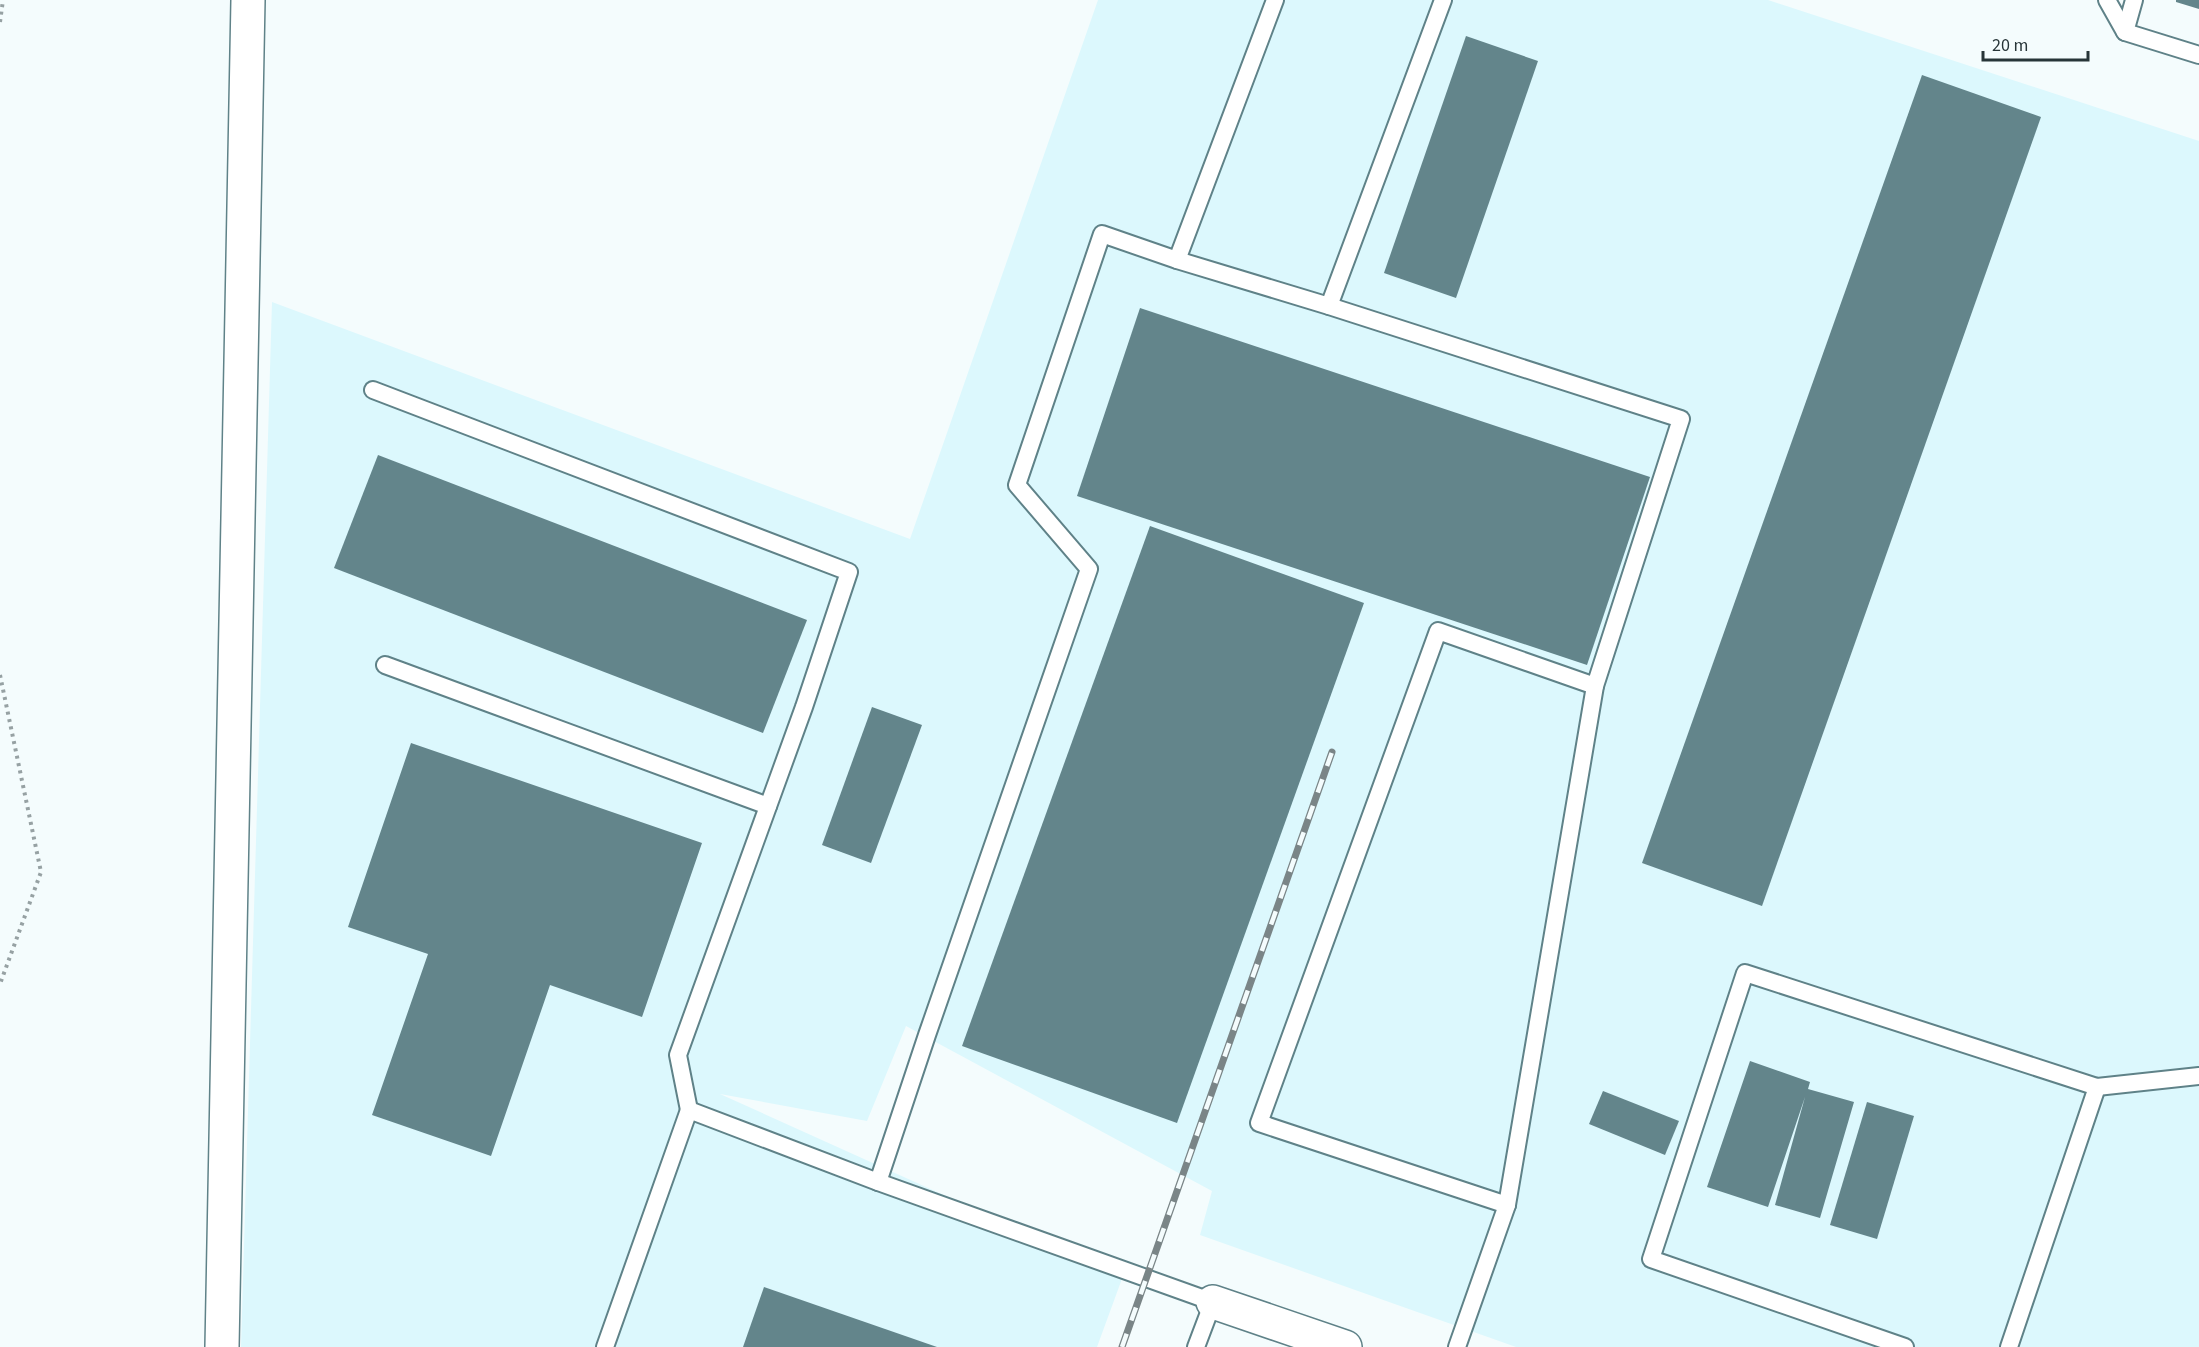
<svg xmlns="http://www.w3.org/2000/svg" width="2199" height="1347" font-family="'Source Sans 3',sans-serif">
<style>
.built{fill:#dcf8fd}
.building{fill:#63858b}
.lines{fill:none;stroke-linecap:round;stroke-linejoin:round}
.lane-casing{stroke:#5f8288;stroke-width:20}
.street-casing{stroke:#5f8288;stroke-width:36}
.path{stroke:#96a1a3;stroke-width:4;stroke-dasharray:3 4.5;stroke-linecap:butt}
.lane{stroke:#fff;stroke-width:16}
.street{stroke:#fff;stroke-width:33}
.rail-casing{stroke:#7a8587;stroke-width:7}
.rail{stroke:#f4fcfd;stroke-width:4.5;stroke-dasharray:14;stroke-linecap:butt}
</style>
<rect width="100%" height="100%" fill="#f4fcfd"/>
<polygon class="built" points="1098,0 1768,0 2199,141 2199,1347 1516,1347 1200,1235 1212,1191 906,1026 867,1121 720,1094 1123,1276 1097,1347 241,1347 272,302 910,539"/>
<g class="building">
<polygon points="2176,0 2199,0 2199,9 2176,2"/>
<polygon points="1466,36 1538,61 1456,298 1384,273"/>
<polygon points="1922,75 2041,117 1762,906 1642,863"/>
<polygon points="1140,308 1650,477 1587,665 1077,496"/>
<polygon points="378,455 807,620 763,733 334,568"/>
<polygon points="1150,526 1364,603 1177,1123 962,1046"/>
<polygon points="872,707 922,725 871,863 822,845"/>
<polygon points="411,743 702,843 642,1017 550,985 491,1156 372,1115 428,954 348,927"/>
<polygon points="1750,1061 1810,1082 1808,1089 1854,1102 1820,1218 1775,1205 1805,1097 1768,1207 1707,1187"/>
<polygon points="1603,1091 1679,1121 1665,1155 1589,1124"/>
<polygon points="1867,1102 1914,1116 1877,1239 1830,1225"/>
<polygon points="764,1287 937,1347 743,1347"/>
</g>
<g class="lines">
<defs>
<g id="lane">
<polyline points="2107,0 2125,32"/>
<polyline points="2134,0 2125,32 2199,55"/>
<polyline points="1177,260 1275,0"/>
<polyline points="1329,306 1443,0"/>
<polyline points="373,390 849,572 804,707 678,1055 689,1110"/>
<polyline points="385,665 768,806"/>
<polyline points="878,1182 927,1035 1089,569 1017,485 1102,234 1177,260 1329,306 1681,419 1595,686 1507,1205 1457,1347"/>
<polyline points="1507,1205 1259,1123 1438,631 1595,686"/>
<polyline points="605,1347 689,1110 878,1182 1213,1302 1196,1347"/>
<polyline points="1905,1347 1651,1259 1745,973 2097,1087 2199,1076"/>
<polyline points="2009,1347 2097,1087"/>
</g>
<g id="street">
<polyline points="1213,1302 1345,1347"/>
<polyline points="222,1347 248,0"/>
</g>
</defs>
<use href="#lane" class="lane-casing"/>
<use href="#street" class="street-casing"/>
<g class="path">
<polyline points="0,22 3,0"/>
<polyline points="0,675 41,872 0,984"/>
</g>
<use href="#lane" class="lane"/>
<use href="#street" class="street"/>
<defs>
<polyline id="rail" points="1122,1347 1332,752"/>
</defs>
<use href="#rail" class="rail-casing"/>
<use href="#rail" class="rail"/>
</g>
<path d="M1983 51v9h105v-9" fill="none" stroke="#273538" stroke-width="3"/>
<text x="1992" y="51" font-size="18" fill="#273538" stroke="#f4fcfd" stroke-width="4.5" paint-order="stroke">20 m</text>
</svg>
